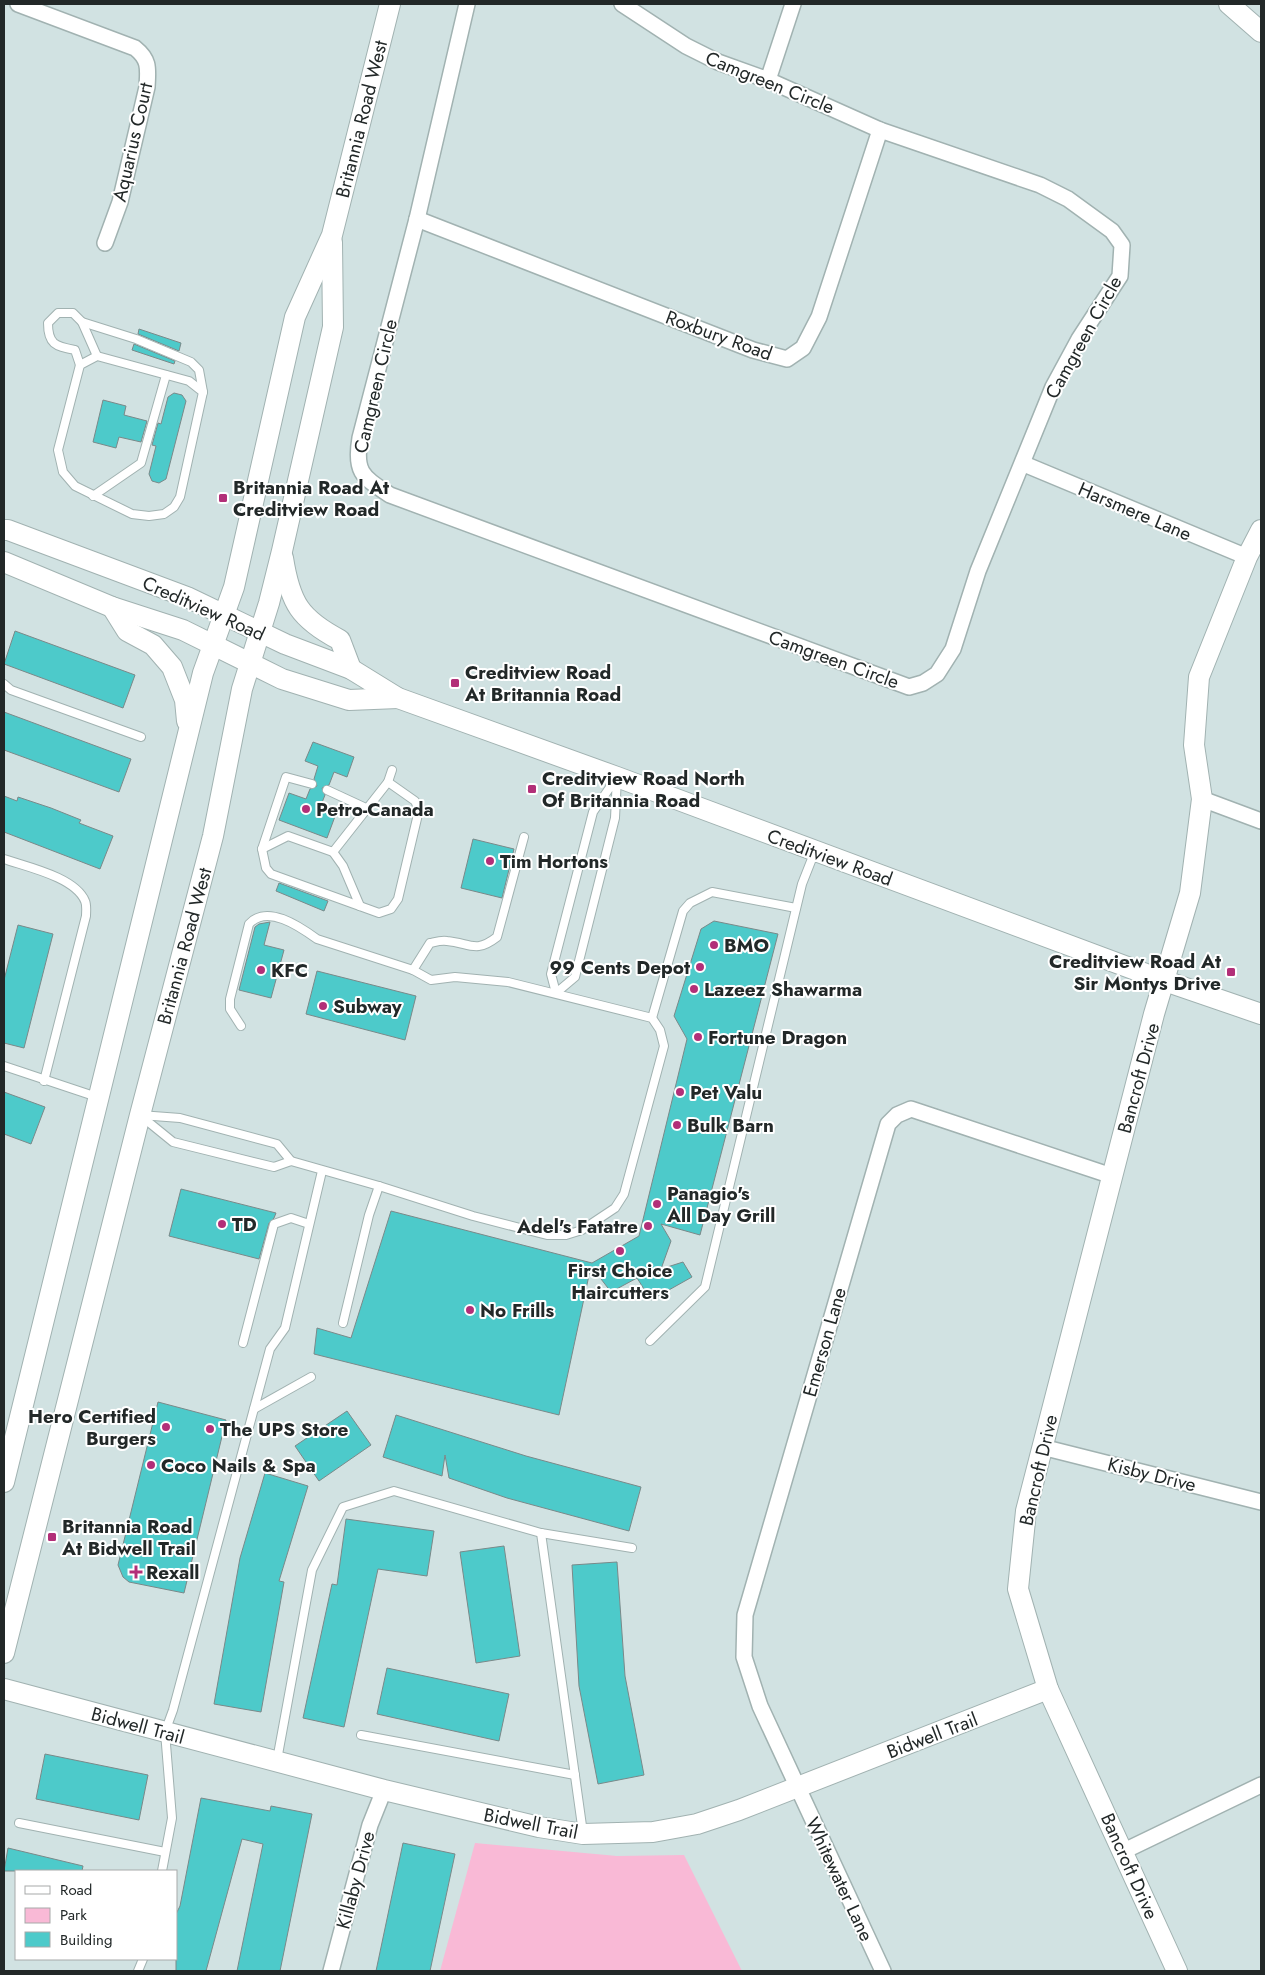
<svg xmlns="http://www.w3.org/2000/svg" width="1265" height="1975" font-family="Jost,sans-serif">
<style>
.green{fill:#f9b9d6}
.building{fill:#4dcaca;stroke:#7a8989}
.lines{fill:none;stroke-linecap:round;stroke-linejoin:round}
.lane-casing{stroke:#a1b2b1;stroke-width:10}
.street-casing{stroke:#a1b2b1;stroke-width:18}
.secondary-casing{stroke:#a1b2b1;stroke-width:22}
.lane{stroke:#fff;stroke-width:8}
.street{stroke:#fff;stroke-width:15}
.secondary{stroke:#fff;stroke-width:20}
.poi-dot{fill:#b22f78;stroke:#fff;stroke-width:2}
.labels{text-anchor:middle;stroke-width:4;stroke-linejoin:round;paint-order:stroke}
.street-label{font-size:19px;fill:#222828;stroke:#fff}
.poi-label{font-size:19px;font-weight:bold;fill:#222828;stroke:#fff;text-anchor:start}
</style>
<rect width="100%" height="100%" fill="#d1e2e2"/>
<polygon class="green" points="475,1843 617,1856 684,1855 742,1971 440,1971"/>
<g class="building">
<polygon points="139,329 181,343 179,351 138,334"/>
<polygon points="134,344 175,361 174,364 132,350"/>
<polygon points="174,393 182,395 186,401 166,479 159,483 152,481 149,474 156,446 152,445 158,423 161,424 168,397"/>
<polygon points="103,400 126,406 124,415 147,421 141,442 119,437 116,448 93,442"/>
<polygon points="15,631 135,675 123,708 4,664"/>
<polygon points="4,712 131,759 119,792 4,750"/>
<polygon points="313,742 354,757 347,777 334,772 329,785 322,788 325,795 321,805 337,811 327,838 279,820 289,793 306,799 310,789 317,786 314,779 318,766 305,761"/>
<polygon points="4,796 17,801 18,797 51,808 81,820 79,823 113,836 100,869 4,832"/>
<polygon points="473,839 514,849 502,898 461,888"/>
<polygon points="279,883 328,901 324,911 276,891"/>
<polygon points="714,921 778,934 700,1235 661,1224 671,1241 661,1269 683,1262 692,1277 651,1300 637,1278 611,1292 591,1266 559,1415 314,1354 317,1328 351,1338 391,1211 592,1263 639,1236 687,1039 674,1016 701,929"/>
<polygon points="270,922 264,945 284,950 271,998 239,990 255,927 259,924"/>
<polygon points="18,925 53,934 24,1048 4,1043 4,980"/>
<polygon points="317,971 416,996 405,1040 306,1014"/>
<polygon points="4,1092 45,1107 31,1144 4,1134"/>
<polygon points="181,1189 276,1213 274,1218 269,1223 259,1259 169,1236"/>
<polygon points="158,1402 226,1420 184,1593 129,1582 123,1577 118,1565"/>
<polygon points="347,1411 371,1445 319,1481 295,1446"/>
<polygon points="396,1415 526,1456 641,1487 629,1531 507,1498 449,1478 445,1455 442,1476 383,1457"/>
<polygon points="265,1473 308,1486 279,1581 284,1582 261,1712 214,1704 240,1558"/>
<polygon points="346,1519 434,1531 427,1576 378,1569 344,1727 303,1718 332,1584 337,1585"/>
<polygon points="504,1546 520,1656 476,1663 460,1552"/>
<polygon points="617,1562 625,1676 644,1775 598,1784 579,1686 572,1565"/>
<polygon points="387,1668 509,1694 499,1741 377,1714"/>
<polygon points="45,1754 148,1775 139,1820 36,1799"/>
<polygon points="201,1798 270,1811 271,1806 312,1814 280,1971 237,1971 263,1844 242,1839 206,1971 176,1971 176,1914 180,1906"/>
<polygon points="403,1843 455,1854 430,1971 376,1971"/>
<polygon points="8,1848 83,1866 82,1871 4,1871"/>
</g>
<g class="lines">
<defs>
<g id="lane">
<polyline points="82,322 97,356"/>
<polygon points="97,356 189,381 203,392 180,497 174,507 164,514 149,516 132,514 75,486 63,472 58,450 80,365"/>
<path d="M80 365 75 350C56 346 48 345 48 323L58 313H73L82 322 136 339 191 362 199 370 203 392"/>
<polyline points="93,496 141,463 166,375"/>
<polyline points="4,684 11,690 141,737"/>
<polygon points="617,777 615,818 575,977 556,993 551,974 593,812"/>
<polyline points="312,784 286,777 262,849 266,868 271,874 379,913 391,909 398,899 419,810 415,801 388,782"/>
<polyline points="327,790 368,809"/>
<polyline points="262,849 288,836 333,852 388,782 392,770"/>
<polyline points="333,852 343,866 360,906"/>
<path d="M4 859C27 867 75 877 85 901 87 905 86 912 86 916L44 1081"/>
<path d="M413 970 430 943C435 942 441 940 447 941 470 943 475 954 497 937L524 837"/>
<polyline points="652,1018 683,911 690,903 712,892 796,908"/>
<polyline points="4,1066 97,1097"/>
<polyline points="140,1115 180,1118 277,1144 291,1161"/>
<path d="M141 1116 173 1142 274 1167 291 1161 379 1186 473 1216 547 1235H566L582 1230 615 1208 624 1194 664 1046 660 1030 652 1018 508 982 455 977 431 980 413 970 317 939C299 926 267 904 249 924L230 999V1009L241 1026"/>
<polyline points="343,1323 369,1215 379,1186"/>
<polyline points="650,1341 705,1287 802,884 815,851"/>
<polyline points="243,1343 274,1224 291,1218 309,1224"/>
<polyline points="254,1409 311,1377"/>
<polyline points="541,1533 583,1833"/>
<polyline points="361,1735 575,1775"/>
<polyline points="277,1760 312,1570 343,1507 394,1491 541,1533 632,1548"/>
<polyline points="19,1823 165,1852"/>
<polyline points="162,1871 172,1818 165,1732 173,1710 270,1349 285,1328 322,1171"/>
<polyline points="138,1971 143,1959"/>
</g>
<g id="street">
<path d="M18 4 135 48C150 60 148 69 147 87L120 202 105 243"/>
<path d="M467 4 417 219 360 438C354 473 363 477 390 495L909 687 923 683 937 674 953 649 978 571 1053 387 1079 339 1120 276 1122 245 1112 231 1068 199 1040 185 880 130 768 80 718 62 686 46 622 4"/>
<polyline points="768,80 793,4"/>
<polyline points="417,219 753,350 787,359 803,348 819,317 880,130"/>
<polyline points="1024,464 1247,557"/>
<polyline points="1202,799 1261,821"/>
<polyline points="1042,1447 1261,1502"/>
<polyline points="1124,1851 1261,1785"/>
<polyline points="331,1971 370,1825 384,1790"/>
<polyline points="883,1971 760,1706 744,1657 745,1615 888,1124 897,1115 911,1109 1112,1176"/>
</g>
<g id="secondary">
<polyline points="1229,4 1261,32"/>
<polyline points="4,530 8,530 187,597 285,644 351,669 398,698 617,777 1165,981 1261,1014"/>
<path d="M283 558C290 603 300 619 340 640L351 669"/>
<polyline points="4,562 112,607 183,630 282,679 349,700 398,698"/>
<polyline points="112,607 127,631 153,645 172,667 185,700 187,721"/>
<polyline points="4,1482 203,673 234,587 295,317 332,235 390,4"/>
<polyline points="4,1653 140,1115 213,836 242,689 269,603 282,551 333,327 332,242"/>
<polyline points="4,1689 384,1790 539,1827 583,1834 653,1832 697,1824 739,1810 1048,1689"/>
<polyline points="1177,1971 1048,1689 1018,1589 1026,1511 1154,1014 1190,893 1202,799 1194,745 1199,677 1247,557 1261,530"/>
</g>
</defs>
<use href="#lane" class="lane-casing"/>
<use href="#street" class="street-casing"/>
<use href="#secondary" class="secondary-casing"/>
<use href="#lane" class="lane"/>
<use href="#street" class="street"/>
<use href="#secondary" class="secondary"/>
</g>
<g class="poi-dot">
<rect x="218" y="493" width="10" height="10" rx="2.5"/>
<rect x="450" y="678" width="10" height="10" rx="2.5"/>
<rect x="527" y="784" width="10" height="10" rx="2.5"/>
<circle cx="306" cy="809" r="5"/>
<circle cx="490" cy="861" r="5"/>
<circle cx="714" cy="945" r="5"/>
<circle cx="700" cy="967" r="5"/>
<circle cx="261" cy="970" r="5"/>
<rect x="1226" y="967" width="10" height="10" rx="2.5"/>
<circle cx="694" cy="989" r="5"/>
<circle cx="323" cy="1006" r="5"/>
<circle cx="698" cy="1037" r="5"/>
<circle cx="680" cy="1092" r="5"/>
<circle cx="677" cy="1125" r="5"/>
<circle cx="657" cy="1204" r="5"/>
<circle cx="222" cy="1224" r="5"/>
<circle cx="648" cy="1226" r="5"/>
<circle cx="620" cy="1251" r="5"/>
<circle cx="470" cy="1310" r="5"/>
<circle cx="166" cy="1427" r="5"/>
<circle cx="210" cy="1429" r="5"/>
<circle cx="151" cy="1465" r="5"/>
<rect x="47" y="1532" width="10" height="10" rx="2.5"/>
<path d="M133.5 1564.5h5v5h5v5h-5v5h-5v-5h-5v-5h5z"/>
</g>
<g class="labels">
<g class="street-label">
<text transform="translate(770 82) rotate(22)" y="7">Camgreen Circle</text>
<text transform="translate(361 119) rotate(-76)" y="7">Britannia Road West</text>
<text transform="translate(132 142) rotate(-77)" y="7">Aquarius Court</text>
<text transform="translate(719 335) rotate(20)" y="7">Roxbury Road</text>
<text transform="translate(1083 337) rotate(-61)" y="7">Camgreen Circle</text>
<text transform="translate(375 386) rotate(-77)" y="7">Camgreen Circle</text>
<text transform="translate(1135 511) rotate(23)" y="7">Harsmere Lane</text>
<text transform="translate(204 608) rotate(24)" y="7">Creditview Road</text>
<text transform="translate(834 659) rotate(20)" y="7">Camgreen Circle</text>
<text transform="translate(830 857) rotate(20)" y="7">Creditview Road</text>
<text transform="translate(184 946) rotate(-75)" y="7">Britannia Road West</text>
<text transform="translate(1138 1078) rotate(-75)" y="7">Bancroft Drive</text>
<text transform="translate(824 1342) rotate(-74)" y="7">Emerson Lane</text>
<text transform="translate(1038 1470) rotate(-77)" y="7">Bancroft Drive</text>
<text transform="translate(1152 1474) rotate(14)" y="7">Kisby Drive</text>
<text transform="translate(138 1725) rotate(15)" y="7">Bidwell Trail</text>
<text transform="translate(932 1735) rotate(-21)" y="7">Bidwell Trail</text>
<text transform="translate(531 1823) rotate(11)" y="7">Bidwell Trail</text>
<text transform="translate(1130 1866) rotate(66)" y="7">Bancroft Drive</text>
<text transform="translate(840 1879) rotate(65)" y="7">Whitewater Lane</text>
<text transform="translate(355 1880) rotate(-75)" y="7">Killaby Drive</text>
</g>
<g class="poi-label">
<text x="233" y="494">Britannia Road At<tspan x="233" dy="22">Creditview Road</tspan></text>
<text x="465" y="679">Creditview Road<tspan x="465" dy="22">At Britannia Road</tspan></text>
<text x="542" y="785">Creditview Road North<tspan x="542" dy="22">Of Britannia Road</tspan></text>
<text x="316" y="816">Petro-Canada</text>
<text x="500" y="868">Tim Hortons</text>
<text x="724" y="952">BMO</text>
<text x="1221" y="968" text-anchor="end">Creditview Road At<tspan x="1221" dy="22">Sir Montys Drive</tspan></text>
<text x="690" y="974" text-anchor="end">99 Cents Depot</text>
<text x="271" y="977">KFC</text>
<text x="704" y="996">Lazeez Shawarma</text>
<text x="333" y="1013">Subway</text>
<text x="708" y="1044">Fortune Dragon</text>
<text x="690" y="1099">Pet Valu</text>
<text x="687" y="1132">Bulk Barn</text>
<text x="667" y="1200">Panagio's<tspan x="667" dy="22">All Day Grill</tspan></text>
<text x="232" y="1231">TD</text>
<text x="638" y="1233" text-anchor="end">Adel's Fatatre</text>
<text x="620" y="1277" text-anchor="middle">First Choice<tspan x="620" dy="22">Haircutters</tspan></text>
<text x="480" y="1317">No Frills</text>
<text x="156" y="1423" text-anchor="end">Hero Certified<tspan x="156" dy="22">Burgers</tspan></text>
<text x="220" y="1436">The UPS Store</text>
<text x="161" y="1472">Coco Nails &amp; Spa</text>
<text x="62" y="1533">Britannia Road<tspan x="62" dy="22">At Bidwell Trail</tspan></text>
<text x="146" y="1579">Rexall</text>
</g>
</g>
<rect width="1265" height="1975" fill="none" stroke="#222828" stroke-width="10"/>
<rect x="15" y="1870" width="162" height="90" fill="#ffffff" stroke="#a7a9a9"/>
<rect x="25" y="1886" width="25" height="8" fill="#ffffff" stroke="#a7a9a9"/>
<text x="60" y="1895" font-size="15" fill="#222828">Road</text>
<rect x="25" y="1908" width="25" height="15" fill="#f9b9d6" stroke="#a7a9a9"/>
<text x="60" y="1920" font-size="15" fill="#222828">Park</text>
<rect x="25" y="1932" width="25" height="15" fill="#4dcaca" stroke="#a7a9a9"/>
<text x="60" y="1945" font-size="15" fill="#222828">Building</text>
</svg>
